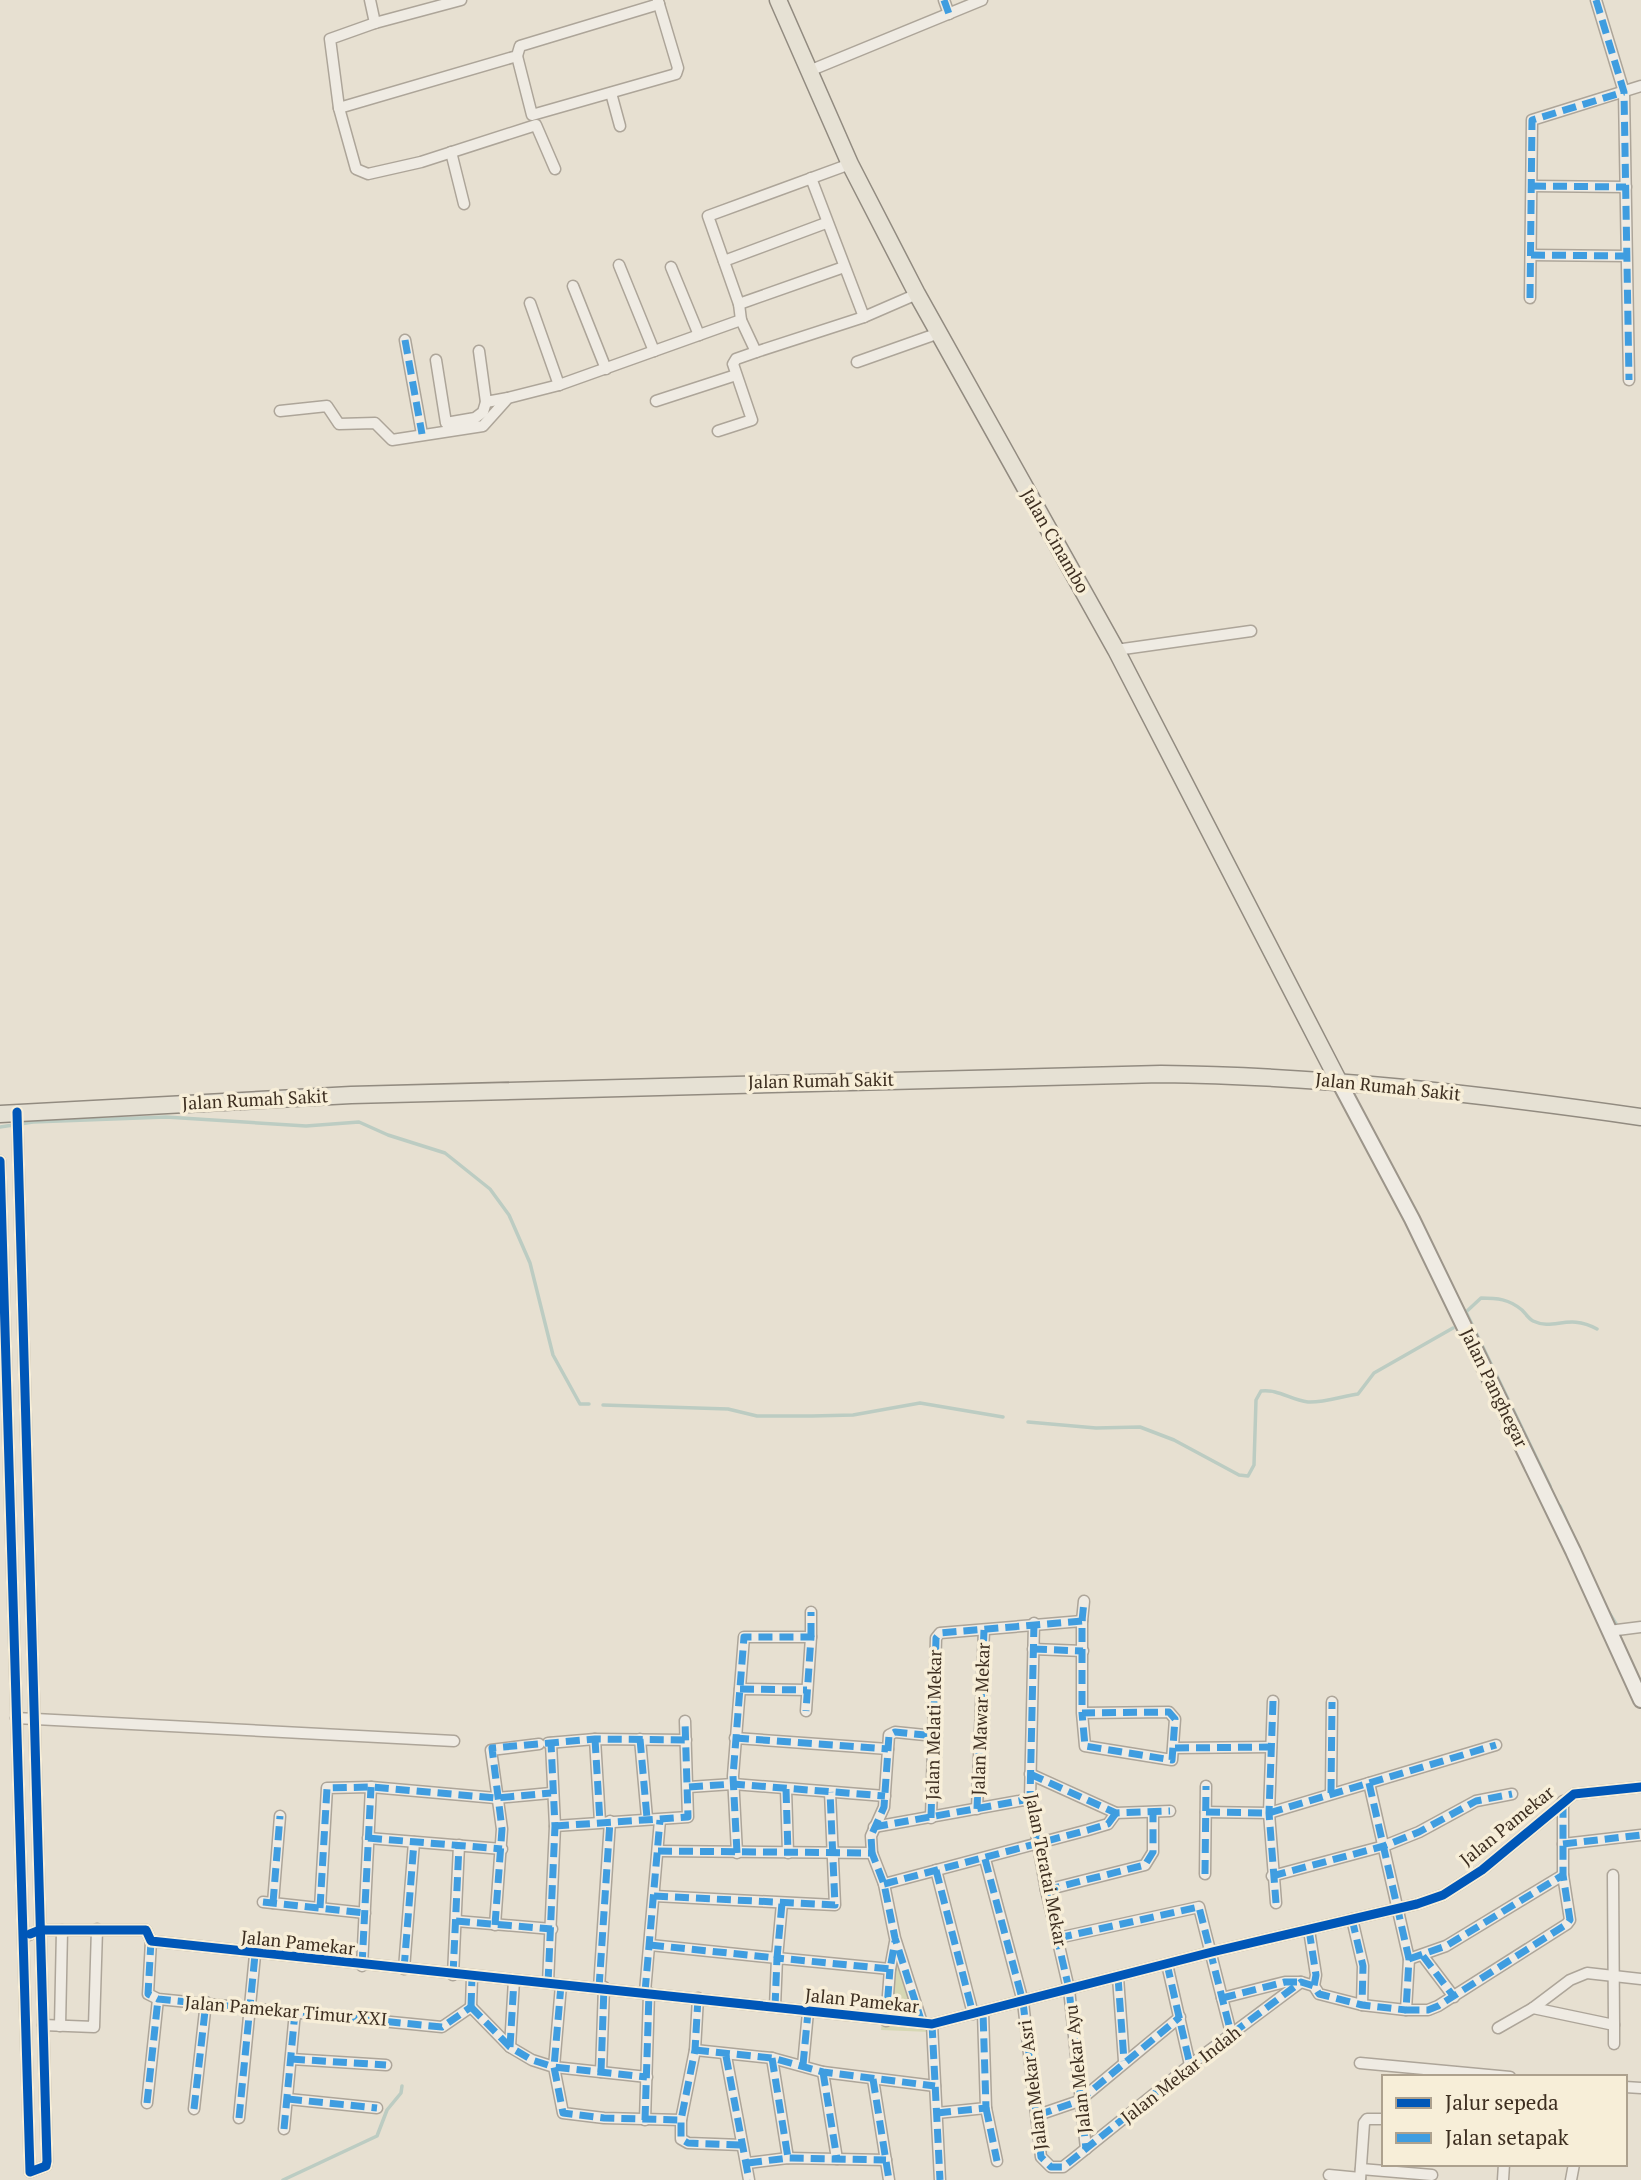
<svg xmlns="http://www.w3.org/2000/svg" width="1641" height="2180" font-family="'PT Serif',serif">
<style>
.grass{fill:url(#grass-tufts)}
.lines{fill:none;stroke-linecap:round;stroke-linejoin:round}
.stream{stroke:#bcccc2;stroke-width:3.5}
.street-casing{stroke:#ada599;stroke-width:13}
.secondary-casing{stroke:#9c958a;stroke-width:18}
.primary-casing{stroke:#928b80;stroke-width:19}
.street{stroke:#efebe3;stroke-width:10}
.secondary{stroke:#efebe3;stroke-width:14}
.primary{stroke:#e6e1d4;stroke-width:16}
.quiet{stroke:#3f9de0;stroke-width:7;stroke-dasharray:14 7;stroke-linecap:butt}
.cycleway-casing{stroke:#f7eed8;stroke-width:13}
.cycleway{stroke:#0057b8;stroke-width:9}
.labels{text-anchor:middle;stroke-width:7;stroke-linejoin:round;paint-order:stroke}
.street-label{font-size:18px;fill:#3d2e20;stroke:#f7eed8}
</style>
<defs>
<pattern id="grass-tufts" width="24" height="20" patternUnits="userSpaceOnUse" patternTransform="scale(1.75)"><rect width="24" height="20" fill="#d6d7b3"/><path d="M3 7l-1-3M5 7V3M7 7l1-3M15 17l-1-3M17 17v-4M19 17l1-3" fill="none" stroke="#b9b99a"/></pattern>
</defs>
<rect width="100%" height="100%" fill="#e7e0d1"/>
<polygon class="grass" points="890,1937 902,1941 930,2032 881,2030"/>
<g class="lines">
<g class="stream">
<polyline points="0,1127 33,1122 166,1117 306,1126 359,1122 388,1135 445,1153 490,1189 509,1215 530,1263 553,1355 580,1404 589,1404"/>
<polyline points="1466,1312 1550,1486"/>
<path d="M1466 1312 1481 1298C1497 1298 1509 1299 1522 1310 1525 1313 1529 1319 1533 1321 1554 1331 1568 1313 1597 1329"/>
<polyline points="603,1405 728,1409 757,1416 812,1416 853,1415 920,1403 1003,1417"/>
<path d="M1028 1422 1096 1428 1140 1427 1174 1440 1239 1475 1248 1476 1254 1465 1256 1400 1261 1391C1279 1389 1290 1400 1308 1402 1323 1403 1343 1396 1358 1394L1374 1373 1453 1328"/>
<polyline points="1560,1506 1574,1538"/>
<polyline points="1608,1611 1618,1627"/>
<polyline points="283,2180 377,2136 387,2110 401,2093 402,2086"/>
</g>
<defs>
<g id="street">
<polyline points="370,0 375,23"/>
<polyline points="461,0 375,23 330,39 339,108 356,169 368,174 421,162 536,125 555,169"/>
<polyline points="944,0 949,14"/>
<polyline points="1596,0 1624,92 1629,380"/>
<polyline points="517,56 532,115 676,74 678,68 658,1"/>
<polyline points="809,71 982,0"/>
<polyline points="611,93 620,126"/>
<polyline points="339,108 517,56 520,46 659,4"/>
<polyline points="451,152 464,204"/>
<polyline points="850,164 708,216 739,304 741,320 756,352 864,317 917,294"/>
<polyline points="811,178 864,317"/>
<polyline points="1532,186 1626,187"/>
<polyline points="1531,255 1626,256"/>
<polyline points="724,261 826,223"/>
<polyline points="619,265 654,351"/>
<polyline points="671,267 699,335"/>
<polyline points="573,286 606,369"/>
<polyline points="1530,298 1532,120 1641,86"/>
<polyline points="530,303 559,385"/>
<polyline points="739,304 844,267"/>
<polyline points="405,340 422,434"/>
<polyline points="479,351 486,402 508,398"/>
<polyline points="436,360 446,423 475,418 483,412 486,402"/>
<polyline points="857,362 939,333"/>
<polyline points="656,401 736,375"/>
<polyline points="280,411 327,406 339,424 375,423 392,440 483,426 508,398 559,385 741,320"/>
<polyline points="718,431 752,420 733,364 736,359 756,352"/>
<polyline points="1116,650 1251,631"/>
<polyline points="0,1161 30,2172 46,2166 47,2161 17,1112"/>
<polyline points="1082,1621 1084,1601"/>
<polyline points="1034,1623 1030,1799 1046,1890 1069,1989 1086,2149"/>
<polyline points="1609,1631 1641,1627"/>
<polyline points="811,1637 811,1612"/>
<polyline points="1033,1649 1083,1651"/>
<polyline points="740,1689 807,1690"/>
<polyline points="1273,1701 1269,1813 1276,1903"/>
<polyline points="16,1718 454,1741"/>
<polyline points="735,1738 888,1749"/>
<polyline points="595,1739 600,1822"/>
<polyline points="640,1739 647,1818"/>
<polyline points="548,1743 595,1739 686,1740"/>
<polyline points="1175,1748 1271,1747"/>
<polyline points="1030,1774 1116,1813 1170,1811"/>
<polyline points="1369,1783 1409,1959 1406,2010 1428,2010 1438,2006 1567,1924 1570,1920 1563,1875 1563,1801"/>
<polyline points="689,1787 733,1784 885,1796"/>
<polyline points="786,1789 788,1853"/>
<polyline points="1331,1793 1332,1702"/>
<polyline points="977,1809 984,1630"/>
<polyline points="1206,1812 1269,1813 1496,1745"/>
<polyline points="931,1818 936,1638 940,1633 1082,1621 1082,1713 1169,1712 1175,1719 1172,1760 1085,1746 1082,1713"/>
<polyline points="555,1826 688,1817 685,1721"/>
<polyline points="874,1827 1030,1799"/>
<polyline points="368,1838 502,1849"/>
<polyline points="1563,1844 1641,1835"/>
<polyline points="658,1851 872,1853 884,1884 895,1938 922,2023"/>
<polyline points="737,1853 733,1776 744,1637 811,1637 806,1711"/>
<polyline points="872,1853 871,1836 884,1807 889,1735 895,1732 935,1736"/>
<polyline points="985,1859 1023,2002 1041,2157 1051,2167 1063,2167 1072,2160 1190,2065 1301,1982 1314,1986"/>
<polyline points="936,1870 973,2014"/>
<polyline points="1205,1874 1206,1786"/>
<polyline points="1272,1876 1384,1846 1419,1832 1476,1801 1512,1794"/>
<polyline points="884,1884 1088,1830 1108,1824 1116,1813"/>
<polyline points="1046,1890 1145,1865 1153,1852 1153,1813"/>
<polyline points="654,1896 835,1905 830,1792"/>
<polyline points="263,1902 365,1913"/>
<polyline points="273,1903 280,1816"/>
<polyline points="320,1908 327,1788 371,1787 496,1798 551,1793"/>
<polyline points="1352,1919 1363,1966 1362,2005"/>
<polyline points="456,1921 552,1929"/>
<polyline points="495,1925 502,1829 491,1750 539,1744"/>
<polyline points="1309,1930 1316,1975 1314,1986 1319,1994 1362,2005 1406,2010"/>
<polyline points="24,1937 40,1930 146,1930 151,1941 932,2024 1212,1952 1417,1904 1443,1895 1482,1870 1574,1794 1641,1787"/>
<polyline points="1058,1938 1199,1907 1232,2037"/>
<polyline points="151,1941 148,1994 158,1999 442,2027 471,2007"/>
<polyline points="650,1945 777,1958 782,1903"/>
<polyline points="1423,1956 1454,1997"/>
<polyline points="1409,1959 1446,1946 1563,1875"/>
<polyline points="1167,1964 1190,2065"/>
<polyline points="362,1966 371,1787"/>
<polyline points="404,1969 414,1842"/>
<polyline points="453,1975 459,1845"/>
<polyline points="1118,1977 1124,2061"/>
<polyline points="548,1983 555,1826 551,1743"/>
<polyline points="561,1985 554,2067 647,2077"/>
<polyline points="599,1988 610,1821"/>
<polyline points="645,1992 660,1820"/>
<polyline points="698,1998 695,2050 681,2120 681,2139 688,2143 742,2145"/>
<polyline points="1222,1998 1285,1982 1301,1982"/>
<polyline points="471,2007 510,2047 532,2060 554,2067 563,2113 604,2118 681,2120"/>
<polyline points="471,2007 472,1977"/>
<polyline points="775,2007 777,1958 890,1969 895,1942"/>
<polyline points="1533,2008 1614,2025 1613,1875"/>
<polyline points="886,2021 890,1969"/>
<polyline points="932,2024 940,2180"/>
<polyline points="43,2025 94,2027 97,1929"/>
<polyline points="1614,2025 1614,2044"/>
<polyline points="60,2026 62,1930"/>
<polyline points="1498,2028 1533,2008 1570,1980 1587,1973 1641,1979"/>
<polyline points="510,2047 514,1980"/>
<polyline points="695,2050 772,2058 823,2072 935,2086"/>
<polyline points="726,2056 749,2180"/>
<polyline points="772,2058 788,2158"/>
<polyline points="291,2059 386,2065"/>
<polyline points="1360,2063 1510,2077"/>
<polyline points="803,2065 808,2012"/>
<polyline points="601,2072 604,1987"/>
<polyline points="823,2072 837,2159"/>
<polyline points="873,2079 889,2180"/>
<polyline points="1625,2087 1641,2088"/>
<polyline points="288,2099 377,2108"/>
<polyline points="147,2103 158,1999"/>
<polyline points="986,2108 997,2161"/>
<polyline points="194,2109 206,2002"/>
<polyline points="937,2113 986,2108 983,2012"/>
<polyline points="1038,2115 1079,2101 1180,2017"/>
<polyline points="239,2118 255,1955"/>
<polyline points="645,2120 649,1993"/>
<polyline points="284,2129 295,2012"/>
<polyline points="748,2163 788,2158 886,2160"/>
<polyline points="1361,2169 1432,2175"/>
<polyline points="1329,2175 1360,2178"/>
<polyline points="1360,2180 1364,2123 1367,2119 1384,2119"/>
<polyline points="1503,2180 1504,2164"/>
<polyline points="1571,2180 1574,2164"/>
</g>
<polyline id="secondary" points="1338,1080 1412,1219 1573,1551 1641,1700"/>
<g id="primary">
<polyline points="778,0 850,164 917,294 1116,650 1338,1080"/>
<path d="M0 1114 351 1095 1161 1074C1323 1076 1481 1094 1641 1117"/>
</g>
</defs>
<use href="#street" class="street-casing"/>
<use href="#secondary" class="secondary-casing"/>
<use href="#primary" class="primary-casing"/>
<use href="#street" class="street"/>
<use href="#secondary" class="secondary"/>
<use href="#primary" class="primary"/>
<g class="quiet">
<polyline points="944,0 949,14"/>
<polyline points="1596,0 1624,92 1629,380"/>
<polyline points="1532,186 1626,187"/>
<polyline points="1531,255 1626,256"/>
<polyline points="1530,298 1532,120 1624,92"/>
<polyline points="405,340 422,434"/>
<polyline points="1082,1621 1084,1601"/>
<polyline points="1034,1623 1030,1799 1046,1890 1069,1989 1086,2149"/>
<polyline points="811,1637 811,1612"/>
<polyline points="1033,1649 1083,1651"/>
<polyline points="740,1689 807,1690"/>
<polyline points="1273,1701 1269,1813 1276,1903"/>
<polyline points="735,1738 888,1749"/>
<polyline points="595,1739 600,1822"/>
<polyline points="640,1739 647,1818"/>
<polyline points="1175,1748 1271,1747"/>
<polyline points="1030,1774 1116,1813 1170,1811"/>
<polyline points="1369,1783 1409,1959 1406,2010 1428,2010 1438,2006 1567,1924 1570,1920 1563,1875 1563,1801"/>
<polyline points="689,1787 733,1784 885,1796"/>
<polyline points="786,1789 788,1853"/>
<polyline points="1331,1793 1332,1702"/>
<polyline points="977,1809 984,1630"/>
<polyline points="1206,1812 1269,1813 1496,1745"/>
<polyline points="931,1818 936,1638 940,1633 1082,1621 1082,1713 1169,1712 1175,1719 1172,1760 1085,1746 1082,1713"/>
<polyline points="555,1826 688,1817 685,1721"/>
<polyline points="874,1827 1030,1799"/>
<polyline points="368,1838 502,1849"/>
<polyline points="1563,1844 1641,1835"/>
<polyline points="658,1851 872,1853 884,1884 895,1938 922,2023"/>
<polyline points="737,1853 733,1776 744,1637 811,1637 806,1711"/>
<polyline points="872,1853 871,1836 884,1807 889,1735 895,1732 935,1736"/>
<polyline points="985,1859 1023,2002 1041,2157 1051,2167 1063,2167 1072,2160 1190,2065 1301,1982 1314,1986"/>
<polyline points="936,1870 973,2014"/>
<polyline points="1205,1874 1206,1786"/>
<polyline points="1272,1876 1384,1846 1419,1832 1476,1801 1512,1794"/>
<polyline points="884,1884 1088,1830 1108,1824 1116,1813"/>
<polyline points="1046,1890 1145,1865 1153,1852 1153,1813"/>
<polyline points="654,1896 835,1905 830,1792"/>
<polyline points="263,1902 365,1913"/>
<polyline points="273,1903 280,1816"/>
<polyline points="320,1908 327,1788 371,1787 496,1798 551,1793"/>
<polyline points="1352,1919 1363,1966 1362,2005"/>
<polyline points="456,1921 552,1929"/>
<polyline points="495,1925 502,1829 492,1748 595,1739 686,1740"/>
<polyline points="1309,1930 1316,1975 1314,1986 1319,1994 1362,2005 1406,2010"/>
<polyline points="1058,1938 1199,1907 1232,2037"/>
<polyline points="151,1941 148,1994 158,1999 442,2027 471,2007"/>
<polyline points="650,1945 777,1958 782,1903"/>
<polyline points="1423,1956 1454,1997"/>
<polyline points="1409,1959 1446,1946 1563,1875"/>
<polyline points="1167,1964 1190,2065"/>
<polyline points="362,1966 371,1787"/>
<polyline points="404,1969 414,1842"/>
<polyline points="453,1975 459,1845"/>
<polyline points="1118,1977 1124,2061"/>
<polyline points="548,1983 555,1826 551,1743"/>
<polyline points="561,1985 554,2067 647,2077"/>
<polyline points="599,1988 610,1821"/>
<polyline points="645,1992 660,1820"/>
<polyline points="698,1998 695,2050 681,2120 681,2139 688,2143 742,2145"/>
<polyline points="1222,1998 1285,1982 1301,1982"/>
<polyline points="471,2007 510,2047 532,2060 554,2067 563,2113 604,2118 681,2120"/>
<polyline points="471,2007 472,1977"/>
<polyline points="775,2007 777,1958 890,1969 895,1941"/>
<polyline points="886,2021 890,1969"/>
<polyline points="932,2024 940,2180"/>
<polyline points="510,2047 514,1980"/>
<polyline points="695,2050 772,2058 823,2072 935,2086"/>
<polyline points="726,2056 749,2180"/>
<polyline points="772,2058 788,2158"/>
<polyline points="291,2059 386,2065"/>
<polyline points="803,2065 808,2012"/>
<polyline points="601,2072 604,1987"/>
<polyline points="823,2072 837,2159"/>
<polyline points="873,2079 889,2180"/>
<polyline points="288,2099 377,2108"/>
<polyline points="147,2103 158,1999"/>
<polyline points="986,2108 997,2161"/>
<polyline points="194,2109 206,2002"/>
<polyline points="937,2113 986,2108 983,2012"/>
<polyline points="1038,2115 1079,2101 1180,2017"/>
<polyline points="239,2118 255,1955"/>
<polyline points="645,2120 649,1993"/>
<polyline points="284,2129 295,2012"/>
<polyline points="748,2163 788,2158 886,2160"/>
</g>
<defs>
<g id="cycleway">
<polyline points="0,1161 30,2172 46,2166 47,2161 17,1112"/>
<polyline points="30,1934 40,1930 146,1930 151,1941 932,2024 1212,1952 1417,1904 1443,1895 1482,1870 1574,1794 1641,1787"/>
</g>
</defs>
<use href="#cycleway" class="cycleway-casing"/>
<use href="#cycleway" class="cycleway"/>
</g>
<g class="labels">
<g class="street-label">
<text transform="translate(1055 541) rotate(60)" y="6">Jalan Cinambo</text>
<text transform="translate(821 1081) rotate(-1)" y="6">Jalan Rumah Sakit</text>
<text transform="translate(1388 1087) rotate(6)" y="6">Jalan Rumah Sakit</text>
<text transform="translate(255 1100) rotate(-3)" y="6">Jalan Rumah Sakit</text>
<text transform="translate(1494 1388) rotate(64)" y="6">Jalan Panghegar</text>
<text transform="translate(981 1719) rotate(-88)" y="6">Jalan Mawar Mekar</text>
<text transform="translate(934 1725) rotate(-89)" y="6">Jalan Melati Mekar</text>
<text transform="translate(1507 1826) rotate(-39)" y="6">Jalan Pamekar</text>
<text transform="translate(1046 1870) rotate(79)" y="6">Jalan Teratai Mekar</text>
<text transform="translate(298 1943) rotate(6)" y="6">Jalan Pamekar</text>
<text transform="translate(862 2001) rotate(6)" y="6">Jalan Pamekar</text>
<text transform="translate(286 2011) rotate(5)" y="6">Jalan Pamekar Timur XXI</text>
<text transform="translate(1078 2069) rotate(-96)" y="6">Jalan Mekar Ayu</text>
<text transform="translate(1181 2075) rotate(-38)" y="6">Jalan Mekar Indah</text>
<text transform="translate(1033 2085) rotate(-97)" y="6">Jalan Mekar Asri</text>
</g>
</g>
<rect x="1382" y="2075" width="245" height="91" fill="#f7eed8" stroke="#ada18e" stroke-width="2"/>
<rect x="1396" y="2098" width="35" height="10" fill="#0057b8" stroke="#ada18e" stroke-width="2"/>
<text x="1445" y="2110" font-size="21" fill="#3d2e20">Jalur sepeda</text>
<rect x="1396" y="2133" width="35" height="10" fill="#3f9de0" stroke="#ada18e" stroke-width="2"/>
<text x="1445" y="2145" font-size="21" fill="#3d2e20">Jalan setapak</text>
</svg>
